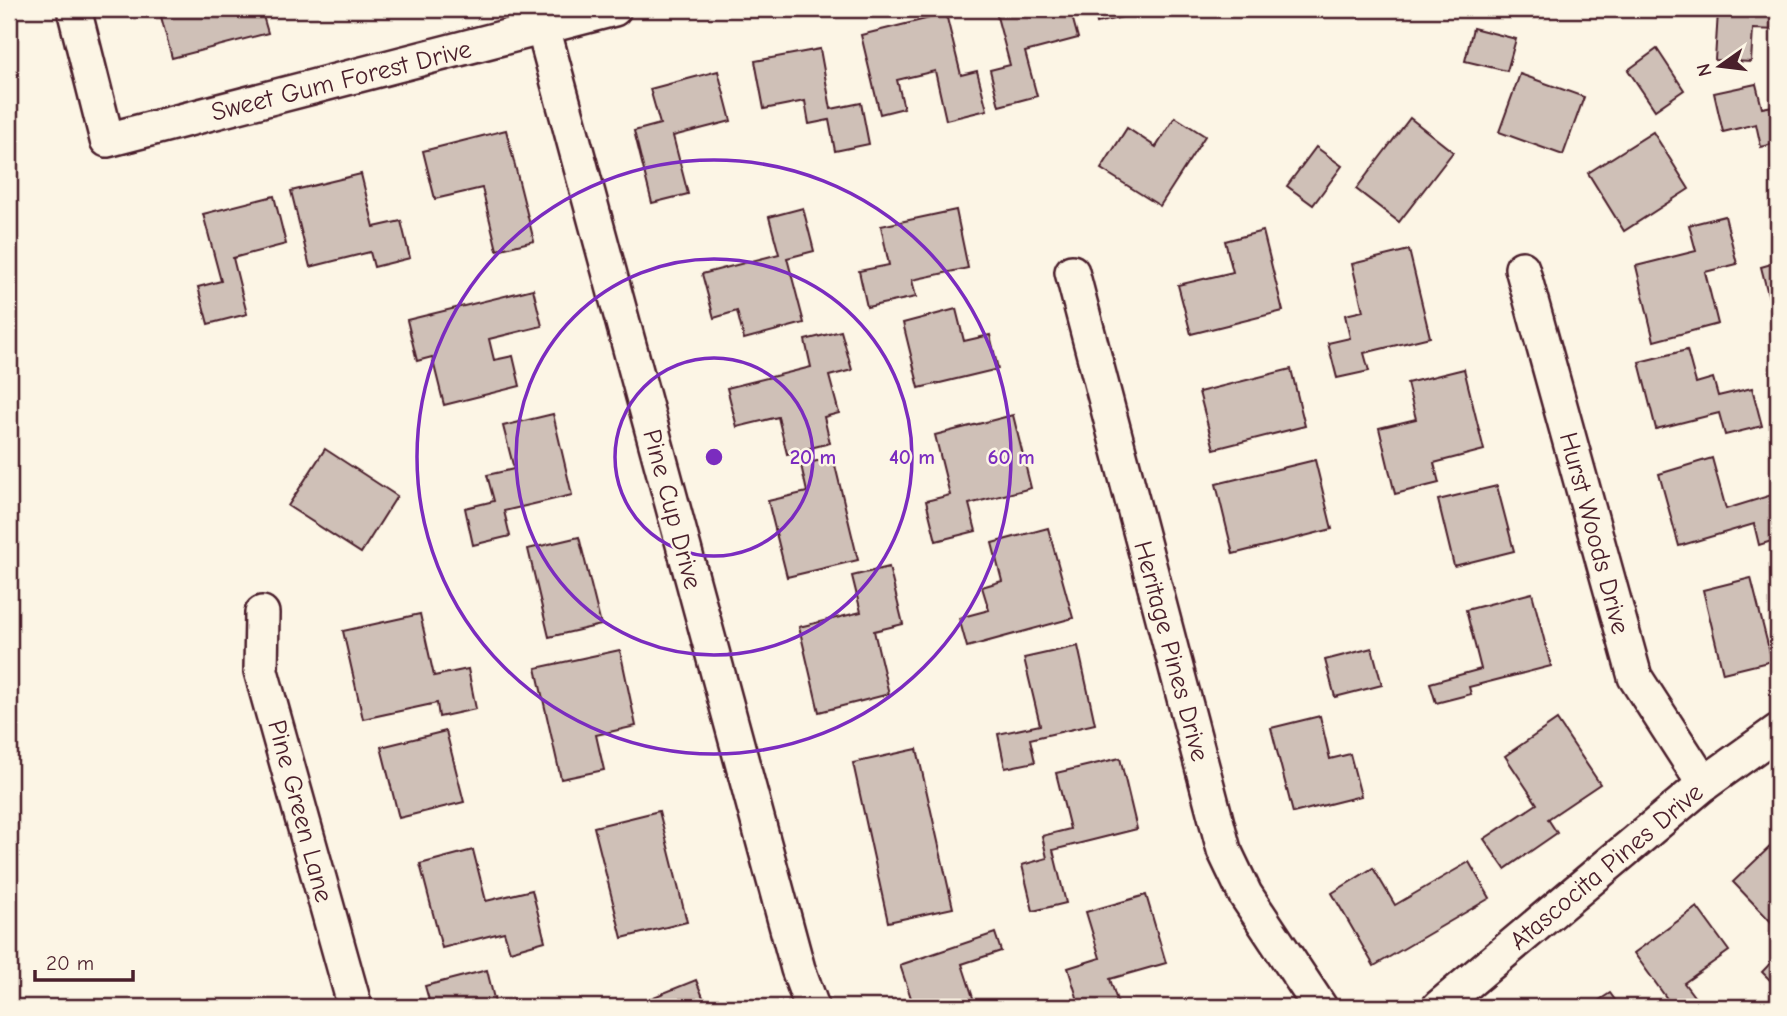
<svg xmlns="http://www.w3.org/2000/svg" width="1787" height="1016" font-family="'Comic Neue',sans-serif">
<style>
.building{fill:#cfc0b7;stroke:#4a1f2b;stroke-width:2}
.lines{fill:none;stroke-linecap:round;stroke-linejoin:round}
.minor-casing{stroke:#4a1f2b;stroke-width:38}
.minor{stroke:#fcf5e5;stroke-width:33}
.ring{fill:none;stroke:#7b2cbf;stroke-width:3.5}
.labels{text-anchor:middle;stroke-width:5;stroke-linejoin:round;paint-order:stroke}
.street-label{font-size:26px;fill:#4a1f2b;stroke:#fcf5e5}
.centre{fill:#7b2cbf;stroke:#fcf5e5;stroke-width:3.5}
.ring-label{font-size:21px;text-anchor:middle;font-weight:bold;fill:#7b2cbf;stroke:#fcf5e5;stroke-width:5;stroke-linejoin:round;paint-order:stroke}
</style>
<rect width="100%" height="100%" fill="#fcf5e5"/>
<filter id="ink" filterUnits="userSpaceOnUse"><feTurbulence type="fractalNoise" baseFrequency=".0143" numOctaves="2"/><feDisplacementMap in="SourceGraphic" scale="14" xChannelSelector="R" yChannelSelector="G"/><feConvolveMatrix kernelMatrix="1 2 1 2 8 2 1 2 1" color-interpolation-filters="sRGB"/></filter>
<g filter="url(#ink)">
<g class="building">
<polygon points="159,9 261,9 268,33 172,58"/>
<polygon points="995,9 1070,9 1078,38 1025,52 1037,96 999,106 990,70 1010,65"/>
<polygon points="1094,9 1156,9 1097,23"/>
<polygon points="1770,9 1778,9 1778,30 1753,29 1751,62 1715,60 1718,12 1770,15"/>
<polygon points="946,14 961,75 977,71 987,110 946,120 935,71 897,80 904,108 880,114 861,35"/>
<polygon points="1473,28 1516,39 1507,71 1465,61"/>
<polygon points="820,49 831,109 861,103 869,144 835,151 829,120 809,124 805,101 764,109 755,61"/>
<polygon points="1657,49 1684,90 1655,110 1628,70"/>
<polygon points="718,71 731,121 673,136 688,194 652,203 634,131 660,124 650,89"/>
<polygon points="1520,74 1584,97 1563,155 1499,132"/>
<polygon points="1756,84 1762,108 1778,105 1778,143 1761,147 1756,124 1723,132 1714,93"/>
<polygon points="1175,117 1205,136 1160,206 1101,169 1127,128 1156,147"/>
<polygon points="1410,118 1453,152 1399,222 1356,189"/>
<polygon points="506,130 534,241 497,250 482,188 435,199 423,151"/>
<polygon points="1653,132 1689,189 1624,231 1588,173"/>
<polygon points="1316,147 1342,166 1313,205 1287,186"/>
<polygon points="361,174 374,227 401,221 410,258 374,267 370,252 310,267 291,191"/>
<polygon points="274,196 286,244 233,258 247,314 208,324 198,287 221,281 203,214"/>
<polygon points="803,208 814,251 787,258 804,323 744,339 737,311 714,318 702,274 779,254 769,217"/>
<polygon points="956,210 968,268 912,280 916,297 867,307 859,271 889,265 881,226"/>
<polygon points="1725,216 1737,264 1705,272 1718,324 1654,341 1636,266 1696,251 1689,225"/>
<polygon points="1263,231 1283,311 1191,334 1178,285 1233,272 1225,241"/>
<polygon points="1409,250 1430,337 1364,353 1369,371 1337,378 1328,343 1350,338 1345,315 1363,311 1352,264"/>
<polygon points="1778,262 1778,313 1773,314 1761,267"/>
<polygon points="533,289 542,326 489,339 494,360 513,356 520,386 444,405 432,357 417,361 407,320"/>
<polygon points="956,309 964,341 990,335 998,369 919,388 903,323"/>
<polygon points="841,331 852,370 829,376 839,413 824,417 830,443 787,454 778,417 737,427 727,388 811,367 805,340"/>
<polygon points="1687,350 1696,383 1713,378 1718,396 1752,388 1762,426 1725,435 1719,413 1656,429 1639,362"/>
<polygon points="1291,369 1305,426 1214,449 1199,392"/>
<polygon points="1464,369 1484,450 1434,463 1439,483 1395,494 1379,428 1416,419 1407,383"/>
<polygon points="553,414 572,495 504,511 510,536 473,545 465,508 494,501 487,475 514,469 503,426"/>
<polygon points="1013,415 1031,488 969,504 976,531 936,541 926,501 950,495 935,435"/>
<polygon points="325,449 397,496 361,553 288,506"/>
<polygon points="833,457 858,560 787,577 768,501 807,492 801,465"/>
<polygon points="1712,458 1726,509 1778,493 1778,539 1759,545 1754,524 1679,546 1659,474"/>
<polygon points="1315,460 1332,529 1233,554 1216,484"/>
<polygon points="1497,486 1514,551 1454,566 1438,500"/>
<polygon points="1048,528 1073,618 967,647 959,618 989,610 982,587 1002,581 992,543"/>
<polygon points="579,537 601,625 549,637 528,549"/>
<polygon points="889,567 903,624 874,631 889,694 819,712 799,627 861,612 852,576"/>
<polygon points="1751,578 1772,661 1723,673 1703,590"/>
<polygon points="1532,593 1551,666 1469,687 1471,694 1436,703 1430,683 1481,669 1466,610"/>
<polygon points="420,614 434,676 468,669 476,709 439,717 437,703 363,719 343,631"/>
<polygon points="1078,646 1095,724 1030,739 1035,762 1005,768 998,734 1040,725 1024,658"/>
<polygon points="1372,648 1382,685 1335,697 1325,660"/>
<polygon points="620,650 636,726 596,735 604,770 561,779 536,668"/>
<polygon points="1320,716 1330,759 1350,754 1361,796 1293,813 1271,728"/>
<polygon points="1557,720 1600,784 1548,819 1557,833 1505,869 1484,839 1537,804 1505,756"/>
<polygon points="446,731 464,802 399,818 381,747"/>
<polygon points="917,749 953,908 888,922 853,763"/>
<polygon points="1120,758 1137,829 1053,850 1066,903 1033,911 1022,865 1047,858 1042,836 1070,829 1056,773"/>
<polygon points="659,811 687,922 622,938 594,827"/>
<polygon points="1778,839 1778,927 1777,928 1733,882"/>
<polygon points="473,850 486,901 532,890 545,941 510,951 504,932 442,948 420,864"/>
<polygon points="1469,862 1490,898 1374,966 1332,893 1373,868 1395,905"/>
<polygon points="1146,895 1166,963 1110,979 1119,1007 1080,1007 1068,968 1100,958 1086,912"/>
<polygon points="1697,907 1729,951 1684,983 1702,1007 1673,1007 1634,953"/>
<polygon points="995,933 1001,951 962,964 976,1007 914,1007 900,965"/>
<polygon points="1778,955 1778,988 1762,972"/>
<polygon points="487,970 496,1007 431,1007 425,986"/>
<polygon points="696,980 707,1007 643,1007 641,1002"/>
<polygon points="1610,993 1620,1007 1589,1007"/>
</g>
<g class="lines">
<defs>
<g id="minor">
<polyline points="74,9 107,140 614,9"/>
<polyline points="538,9 798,969 812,1007"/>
<polyline points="1522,268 1635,677 1704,784"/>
<polyline points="1072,272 1224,850 1245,894 1320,1007"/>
<polyline points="262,613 261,671 355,1007"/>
<polyline points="1439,1007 1704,784 1778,731"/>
</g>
</defs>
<use href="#minor" class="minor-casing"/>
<use href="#minor" class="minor"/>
</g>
</g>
<g class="ring">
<circle cx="714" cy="457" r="99"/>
<circle cx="714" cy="457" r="198"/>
<circle cx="714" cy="457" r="297"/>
</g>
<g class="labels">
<g class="street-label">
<text transform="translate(341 80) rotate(-14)" y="9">Sweet Gum Forest Drive</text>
<text transform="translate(673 509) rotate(75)" y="9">Pine Cup Drive</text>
<text transform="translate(1595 533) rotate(75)" y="9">Hurst Woods Drive</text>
<text transform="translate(1172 651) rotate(75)" y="9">Heritage Pines Drive</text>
<text transform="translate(301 811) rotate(75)" y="9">Pine Green Lane</text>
<text transform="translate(1606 866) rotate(-40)" y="9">Atascocita Pines Drive</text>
</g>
</g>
<circle cx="714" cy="457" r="10" class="centre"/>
<g class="ring-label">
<text x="813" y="464">20 m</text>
<text x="912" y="464">40 m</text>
<text x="1011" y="464">60 m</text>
</g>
<rect width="1787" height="1016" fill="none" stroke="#fcf5e5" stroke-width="35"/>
<rect x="18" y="18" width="1752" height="981" fill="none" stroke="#4a1f2b" stroke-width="2.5" filter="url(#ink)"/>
<g transform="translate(1720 66) rotate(256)" stroke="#fcf5e5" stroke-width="5" paint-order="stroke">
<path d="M0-5L12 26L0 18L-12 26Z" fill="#4a1f2b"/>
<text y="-10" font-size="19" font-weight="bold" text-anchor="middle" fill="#4a1f2b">N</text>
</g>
<path d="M35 970v10h98v-10" fill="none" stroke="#4a1f2b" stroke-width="3.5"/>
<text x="46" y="970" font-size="21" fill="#4a1f2b" stroke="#fcf5e5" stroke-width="5" paint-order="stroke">20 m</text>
</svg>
